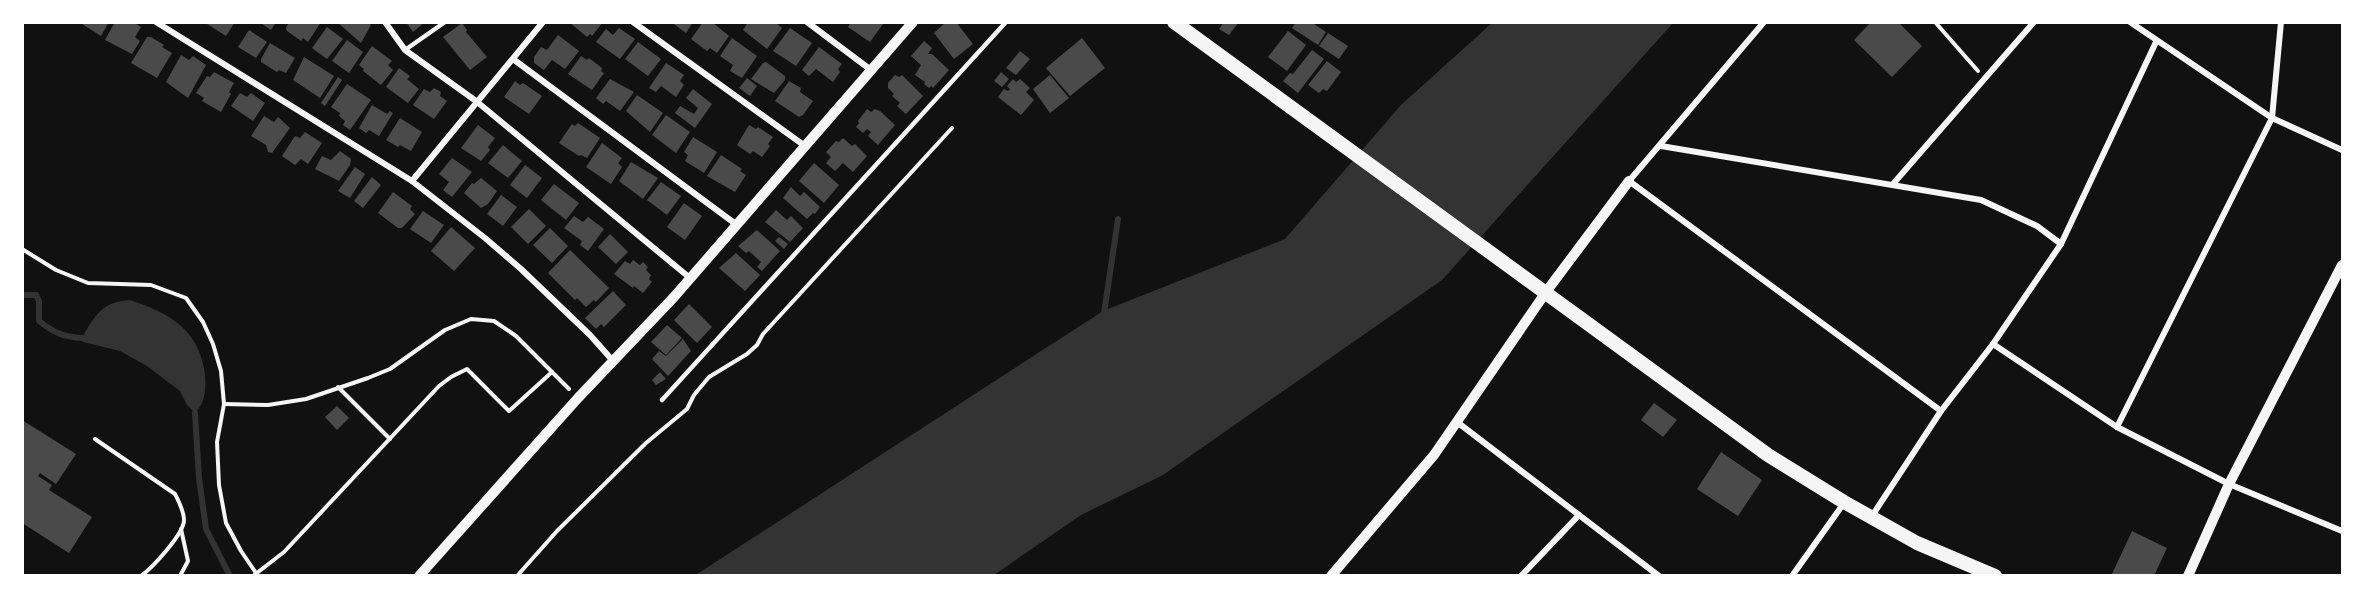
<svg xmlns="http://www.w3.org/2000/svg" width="2365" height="598" font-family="'Playfair Display',serif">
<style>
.water{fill:#333}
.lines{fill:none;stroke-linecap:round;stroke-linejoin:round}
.stream{stroke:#333;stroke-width:6}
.building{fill:#4a4a4a}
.path{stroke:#f5f5f5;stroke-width:4}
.service{stroke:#f5f5f5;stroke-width:4.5}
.minor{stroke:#f5f5f5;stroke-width:6}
.tertiary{stroke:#f5f5f5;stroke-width:10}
.primary{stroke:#f5f5f5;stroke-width:14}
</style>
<rect width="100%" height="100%" fill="#111"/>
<g class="water">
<polygon points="1492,23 1673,23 1442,280 1163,475 1081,515 994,575 694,576 1103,311 1285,239 1401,105"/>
<path d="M130 300C169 313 199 329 205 374 206 388 206 402 195 413L187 405 180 391 147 366 120 351 83 342 82 338C95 315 102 302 130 300Z"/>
</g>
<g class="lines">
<g class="stream">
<path d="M22 295H36L39 301V321C53 332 63 337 82 338"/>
<polyline points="1103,320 1118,219"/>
<polyline points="195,413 199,478 206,529 230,576"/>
</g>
</g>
<g class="building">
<polygon points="79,22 109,22 101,36"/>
<polygon points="115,22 133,22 141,27 135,37 140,41 132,54 105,40"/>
<polygon points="204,22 235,22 226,36"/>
<polygon points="259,22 276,22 271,30"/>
<polygon points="289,22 321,22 308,42 303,38 301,41 287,31 286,28"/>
<polygon points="337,22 368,22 371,25 361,43"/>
<polygon points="406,22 425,22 413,32"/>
<polygon points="569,22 603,22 592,36 590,34 587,37"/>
<polygon points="671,22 693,22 686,33"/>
<polygon points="703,22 712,22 729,36 717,53 710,48 707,51 691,39"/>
<polygon points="748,22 775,22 782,28 767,49 743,30"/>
<polygon points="851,22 881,22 883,24 870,42 848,27"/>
<polygon points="946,22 956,22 973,44 954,59 934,33"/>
<polygon points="1224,22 1239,22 1229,35 1219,29"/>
<polygon points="1296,22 1311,22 1326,32 1318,45 1292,28"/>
<polygon points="1871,22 1898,22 1922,46 1892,77 1854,40"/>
<polygon points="462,23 467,30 466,32 487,57 470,70 443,37"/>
<polygon points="327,27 343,39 327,59 312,48"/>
<polygon points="619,28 635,39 620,59 596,42 606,29 613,35"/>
<polygon points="790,28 812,43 796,66 773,51"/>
<polygon points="249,30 267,42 256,58 238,47"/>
<polygon points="1288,31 1306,45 1287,71 1268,57"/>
<polygon points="1328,33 1348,46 1339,59 1319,46"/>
<polygon points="558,35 579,51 565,69 552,60 544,70 534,63 534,57 541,47 547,50"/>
<polygon points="147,37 151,37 164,45 162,47 172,53 157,78 131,63"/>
<polygon points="732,38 757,56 742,78 730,71 733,65 720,56"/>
<polygon points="1082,38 1105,68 1070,96 1046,68"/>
<polygon points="347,40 363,52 349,73 332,61"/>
<polygon points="924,41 932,48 928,54 932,54 949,70 933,88 931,86 929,88 924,84 925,82 915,75 921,65 911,56"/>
<polygon points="638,42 661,59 648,76 625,59"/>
<polygon points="270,43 295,58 286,73 279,70 277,72 261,62 261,59"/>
<polygon points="372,46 392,61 388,65 393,70 381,85 363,71 364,69 359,65"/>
<polygon points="819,47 842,64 838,69 840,72 833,82 816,69 809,76 802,70"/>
<polygon points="1312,50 1324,59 1298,93 1283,81 1290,73 1293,74"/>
<polygon points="1020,51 1030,59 1016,75 1006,68"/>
<polygon points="181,55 189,60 193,56 206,65 188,98 166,82"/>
<polygon points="581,56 587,60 589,58 602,68 601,71 604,73 592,90 568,74"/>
<polygon points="304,57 334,76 320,98 293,80"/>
<polygon points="1327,61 1341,72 1327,91 1323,89 1319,93 1308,85"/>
<polygon points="766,62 785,76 785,80 774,93 751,79 763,63"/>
<polygon points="666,63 684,75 680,81 684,85 676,97 661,86 656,92 649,88"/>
<polygon points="399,68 410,76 407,79 419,89 408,103 386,87"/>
<polygon points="214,72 234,83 229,92 231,94 221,112 202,101 204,98 196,93 207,76 210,77"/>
<polygon points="1001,72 1009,79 1002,87 994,81"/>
<polygon points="895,75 899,77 902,75 923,96 906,114 897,106 900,103 892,96 894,94 888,88 888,83"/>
<polygon points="1050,75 1069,98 1050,113 1033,89"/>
<polygon points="338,77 342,80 325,106 321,103"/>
<polygon points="747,78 757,86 750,96 739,88"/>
<polygon points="610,79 634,92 620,111 606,101 603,104 596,98"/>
<polygon points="1013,79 1016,82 1020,79 1030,88 1026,92 1034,100 1021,115 998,97 1004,89 1008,91 1010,89 1007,86"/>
<polygon points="515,81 520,85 523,83 542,96 529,114 504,97"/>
<polygon points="789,81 801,88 800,92 813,101 803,115 799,117 775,101"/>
<polygon points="347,84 371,100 350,130 343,125 345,121 339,116 340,113 331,107"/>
<polygon points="434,88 441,92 440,96 447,101 434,119 413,105 424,89 430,92"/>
<polygon points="693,89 712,104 695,128 675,113 680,106 694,114 698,108 686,98"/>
<polygon points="240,93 247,97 251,93 265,103 253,121 231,106"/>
<polygon points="637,95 663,113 650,132 626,111"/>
<polygon points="372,105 387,114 390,111 393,113 379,136 369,130 366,133 359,128"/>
<polygon points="867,109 871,112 875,109 880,111 895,125 878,145 868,136 871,132 867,129 863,133 856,127 859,123 858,121"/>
<polygon points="666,115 690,132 676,153 652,135"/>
<polygon points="264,116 274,122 278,117 290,128 272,153 268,152 266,145 251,136"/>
<polygon points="400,118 422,132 411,151 400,145 398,147 386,140"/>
<polygon points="578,123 600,138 587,158 581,155 579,156 559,143 572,124 575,126"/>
<polygon points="478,125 495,138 488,147 490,150 481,161 461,148"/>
<polygon points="749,125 756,129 758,127 773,137 768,144 770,146 762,157 753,151 750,154 737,145"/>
<polygon points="305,132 322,143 308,164 301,159 295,165 282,156 295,136 300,138"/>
<polygon points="693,137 717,152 704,173 685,161 688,155 684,152"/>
<polygon points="843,138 852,146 855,144 867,156 853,172 843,163 835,171 826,163 831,157 826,152 836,141 839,142"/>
<polygon points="602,143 622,158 618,163 622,167 611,184 586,167"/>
<polygon points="503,145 522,161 508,178 488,163"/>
<polygon points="340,151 351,159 350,165 339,181 315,169 322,156 331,160"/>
<polygon points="721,155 742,169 740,171 746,175 735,192 707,176"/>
<polygon points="452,158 472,172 452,197 443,190 449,182 439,174"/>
<polygon points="631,162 658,178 643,199 619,181"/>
<polygon points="814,163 839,185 824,203 799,181"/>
<polygon points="525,165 542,178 527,198 510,185"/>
<polygon points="355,167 365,174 350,198 338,191"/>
<polygon points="372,177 381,185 363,208 354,201"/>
<polygon points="481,178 497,191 488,204 481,208 464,193 472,183 474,184"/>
<polygon points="661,182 681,196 667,215 647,200"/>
<polygon points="554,184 579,203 566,220 541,200"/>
<polygon points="791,187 800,196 804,192 820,207 815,214 813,213 807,219 783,198"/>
<polygon points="393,192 412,206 410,209 415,214 402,228 398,228 378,213"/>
<polygon points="501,195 517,207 503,226 487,214"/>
<polygon points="684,203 702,216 685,240 667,227"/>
<polygon points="529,209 546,226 528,244 511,227"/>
<polygon points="776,210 787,220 791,216 803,228 790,242 765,222"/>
<polygon points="423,211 444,225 431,243 410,229"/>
<polygon points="574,216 583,222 588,217 604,229 588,251 580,245 582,241 564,228"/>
<polygon points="451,227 475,248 454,271 431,251"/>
<polygon points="550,228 568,246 552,263 533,245"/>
<polygon points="757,230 780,251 762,271 757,267 761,262 749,251 746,253 738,246"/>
<polygon points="610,234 628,252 616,264 598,247"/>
<polygon points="779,237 788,244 784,249 775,241"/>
<polygon points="570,250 609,288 596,302 594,300 586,307 577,298 575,300 548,273"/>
<polygon points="736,253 760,275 745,291 719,268"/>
<polygon points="633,260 640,265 643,262 648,267 646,270 651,275 649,279 652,282 643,293 634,286 633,288 614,274 625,261 630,264"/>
<polygon points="613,291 626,305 604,327 601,324 596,329 585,318"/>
<polygon points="689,304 712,327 697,343 674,320"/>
<polygon points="667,325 682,338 666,355 651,342"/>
<polygon points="683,339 691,351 668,376 652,359 659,351 666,356"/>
<polygon points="660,372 666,379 656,385 652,380"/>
<polygon points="1654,403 1677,420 1663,437 1641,420"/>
<polygon points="337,406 349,418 337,430 325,417"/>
<polygon points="22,420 76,454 56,484 40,473 38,476 52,485 49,490 92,517 69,553 22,523"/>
<polygon points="1721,452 1762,480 1738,516 1697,489"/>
<polygon points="2132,531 2167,548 2154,576 2111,576"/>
</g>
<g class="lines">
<g class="path">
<polyline points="1935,22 1978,71"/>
<polyline points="22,249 56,270 88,283 151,285 186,298 203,322 213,344 221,371 224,404 217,442 219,485 226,523 241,551 258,576"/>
<polyline points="338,387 390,439"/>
<polyline points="224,404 268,405 306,399 368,378 390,369 445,330 471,319 494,321 516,336 569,389"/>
<path d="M95 439 175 494C179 502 184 511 184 520 184 534 152 568 141 576"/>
<polyline points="180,576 188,561 181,529"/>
<polyline points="253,576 284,552 439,386 451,377 467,369 509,411 552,372"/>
<polyline points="517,576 557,531 646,443 687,409 694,395 709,377 747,354 757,345 763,334 952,128"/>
</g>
<g class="service">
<polyline points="405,50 445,22"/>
<polyline points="662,400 1006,22"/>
</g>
<g class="minor">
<polyline points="156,22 412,181 485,238 521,269 590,335 614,362"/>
<polyline points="385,22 405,50 476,101 690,278"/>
<polyline points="633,22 805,146"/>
<polyline points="807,22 871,70"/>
<polyline points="1764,22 1629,181 1941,411"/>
<polyline points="2130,22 2272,118 2342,150"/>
<polyline points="513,59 737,225"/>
<polyline points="1661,146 1981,200 2037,226 2061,244"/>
<polyline points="412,181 543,22"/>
<polyline points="1893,184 2034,22"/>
<polyline points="1993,344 2117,427 2229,484 2342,531"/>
<polyline points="1457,422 1659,576"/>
<polyline points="2117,427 2272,118 2281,22"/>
<polyline points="1872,516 1941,411 1993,344 2061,244 2156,42"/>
<polyline points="1521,576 1579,515"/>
<polyline points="1792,576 1844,503"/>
</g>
<g class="tertiary">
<polyline points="419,576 578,398 674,297 913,22"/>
<polyline points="1331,576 1434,455 1546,292 1629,181"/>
<polyline points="2188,576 2229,484 2342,265"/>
</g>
<polyline class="primary" points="1174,22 1768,455 1844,502 1917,543 1995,576"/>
</g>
<rect width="2365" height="598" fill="none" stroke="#ffffff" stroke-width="48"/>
</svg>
